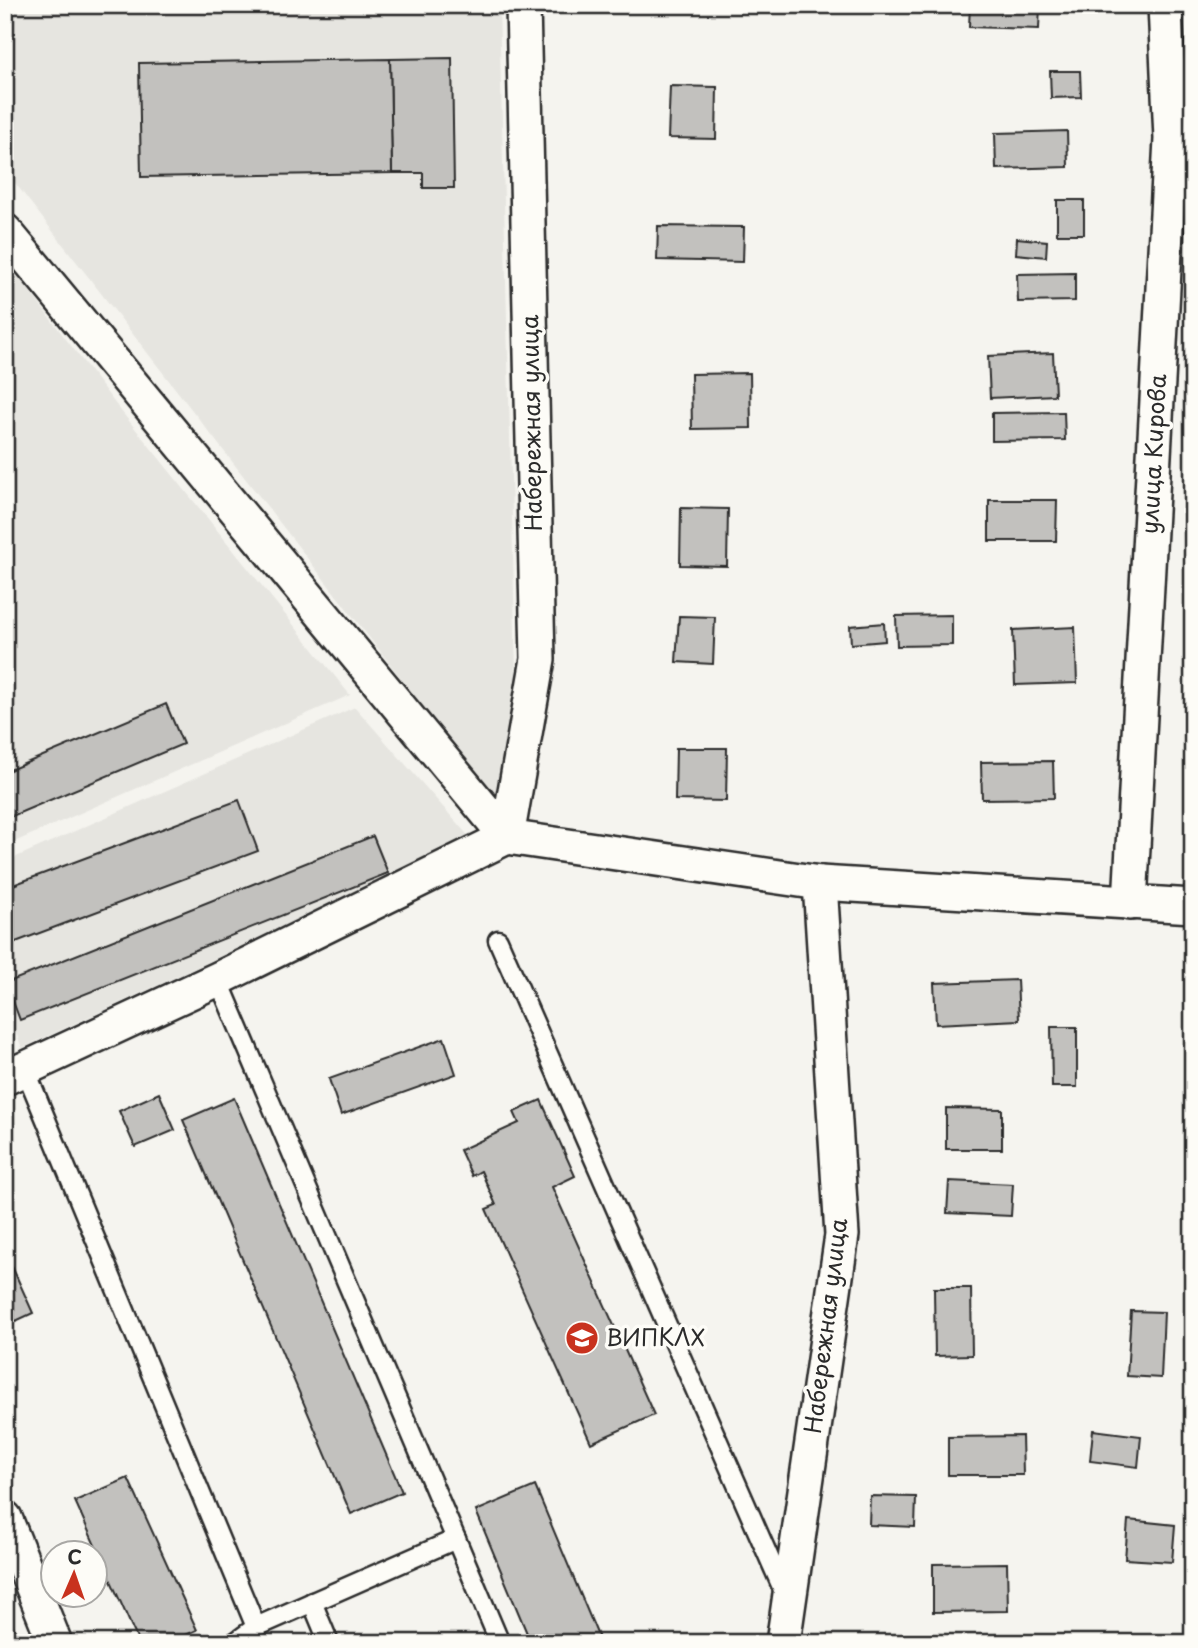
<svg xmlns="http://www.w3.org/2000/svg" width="1198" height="1648" font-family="'Playpen Sans',sans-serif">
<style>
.built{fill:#e6e5e0}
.green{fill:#d7d6d2;stroke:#81807e;stroke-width:2}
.building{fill:#c2c1be;stroke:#2b2b2b;stroke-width:2}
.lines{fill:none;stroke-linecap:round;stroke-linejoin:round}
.service-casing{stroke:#2b2b2b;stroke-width:23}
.minor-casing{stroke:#2b2b2b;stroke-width:38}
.service{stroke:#fdfcf7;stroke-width:18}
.minor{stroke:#fdfcf7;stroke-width:33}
.labels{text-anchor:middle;stroke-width:7;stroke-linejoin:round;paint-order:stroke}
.street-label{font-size:23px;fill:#2b2b2b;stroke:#fdfcf7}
.poi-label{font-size:23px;fill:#2b2b2b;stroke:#fdfcf7;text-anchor:start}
</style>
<rect width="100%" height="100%" fill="#f5f4ef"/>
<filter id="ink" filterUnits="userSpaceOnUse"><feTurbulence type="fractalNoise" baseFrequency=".0143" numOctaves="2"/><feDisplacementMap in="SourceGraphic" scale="14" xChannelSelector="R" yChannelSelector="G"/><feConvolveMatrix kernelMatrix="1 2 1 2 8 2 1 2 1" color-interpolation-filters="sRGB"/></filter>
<g filter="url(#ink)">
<g class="built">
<polygon points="5,5 499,5 520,831 5,170"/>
<polygon points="5,259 117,406 350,695 5,846"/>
<polygon points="355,707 472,840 22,1048 5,1005 5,862"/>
</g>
<polygon class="green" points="5,1605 20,1643 5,1643"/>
<g class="building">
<polygon points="970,5 1040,5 1039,29 969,27"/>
<polygon points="452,58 454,188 423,188 423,173 392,173 390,59"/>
<polygon points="390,59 392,173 141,177 139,63"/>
<polygon points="1050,71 1080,71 1081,97 1051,98"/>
<polygon points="670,86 717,87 716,139 668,138"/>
<polygon points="1067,131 1068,167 996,169 995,133"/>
<rect x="1057" y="200" width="27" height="34"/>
<polygon points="658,226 744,227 743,262 657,260"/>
<polygon points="1017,238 1047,241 1046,257 1016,254"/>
<polygon points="1075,273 1075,301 1018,302 1017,274"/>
<polygon points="1053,353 1055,395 990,398 988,356"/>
<polygon points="750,373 751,428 692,429 691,374"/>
<polygon points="1064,412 1065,440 992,441 992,413"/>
<polygon points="989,500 1057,500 1056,541 989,541"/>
<polygon points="681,508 728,509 727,566 680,565"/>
<polygon points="952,615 952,645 897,646 896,616"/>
<polygon points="679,616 715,617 713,664 676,662"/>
<polygon points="884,623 885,641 851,644 850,626"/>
<polygon points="1075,627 1077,683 1015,685 1013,630"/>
<polygon points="166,704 183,744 5,819 5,772"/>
<polygon points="676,748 727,748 726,801 675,800"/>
<polygon points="1053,761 1054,798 982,799 981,762"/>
<polygon points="239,800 258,851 5,946 5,888"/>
<polygon points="373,836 388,873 20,1020 6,983"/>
<polygon points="1017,980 1019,1020 936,1024 934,983"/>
<polygon points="1191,993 1193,993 1193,1031 1189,1031"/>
<polygon points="1051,1027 1077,1027 1077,1087 1052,1087"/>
<polygon points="444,1038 456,1074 341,1115 329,1079"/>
<polygon points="159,1093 175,1130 135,1147 119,1111"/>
<polygon points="234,1098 402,1492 351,1514 183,1120"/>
<polygon points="541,1100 575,1176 552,1187 654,1415 591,1443 486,1209 496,1205 481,1171 472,1176 460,1150 519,1123 514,1112"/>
<polygon points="946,1108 1002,1109 1002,1149 946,1149"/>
<polygon points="949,1181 1013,1184 1011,1216 947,1213"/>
<polygon points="5,1251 33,1313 5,1326"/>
<polygon points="934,1288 971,1288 972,1355 935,1356"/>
<polygon points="1131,1311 1164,1312 1161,1378 1127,1376"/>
<polygon points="1093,1430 1141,1436 1138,1467 1090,1461"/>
<polygon points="1022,1436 1023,1475 948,1475 948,1437"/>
<polygon points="128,1478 197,1630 168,1643 139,1643 75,1501"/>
<polygon points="535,1486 601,1643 531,1643 476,1511"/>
<polygon points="870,1496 916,1497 915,1527 869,1525"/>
<polygon points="1128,1520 1175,1525 1172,1562 1125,1559"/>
<polygon points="1007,1563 1008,1611 933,1612 933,1564"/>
</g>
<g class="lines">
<defs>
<g id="service">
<polyline points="498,940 785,1594"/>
<polyline points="218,979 456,1539"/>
<polyline points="25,1069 256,1627"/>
<polyline points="312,1602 329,1643"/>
<polyline points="234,1643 256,1627 456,1539 500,1643"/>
</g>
<g id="minor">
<polyline points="5,231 507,837"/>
<polyline points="507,837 538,659 523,5"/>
<polyline points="1130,903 1171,139 1165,5"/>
<polyline points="5,1078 218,979 507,837 820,883 1193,906"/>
<polyline points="5,1518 55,1643"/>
<polyline points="783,1643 842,1235 820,883"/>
</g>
</defs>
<use href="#service" class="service-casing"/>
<use href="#minor" class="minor-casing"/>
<use href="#service" class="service"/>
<use href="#minor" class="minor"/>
</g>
</g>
<defs>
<symbol id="university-disc" viewBox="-11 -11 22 22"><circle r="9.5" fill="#c8321e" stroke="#fdfcf7"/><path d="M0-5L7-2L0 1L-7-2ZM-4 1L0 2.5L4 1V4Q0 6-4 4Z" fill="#fff"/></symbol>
</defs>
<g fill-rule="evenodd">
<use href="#university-disc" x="563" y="1319" width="38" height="38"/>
</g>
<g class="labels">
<g class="street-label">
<text transform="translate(532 423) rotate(-91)" y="8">Набережная улица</text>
<text transform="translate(1154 454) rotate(-87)" y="8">улица Кирова</text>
<text transform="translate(826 1326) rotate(-83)" y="8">Набережная улица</text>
</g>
<g class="poi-label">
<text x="606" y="1346">ВИПКЛХ</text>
</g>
</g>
<rect width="1198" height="1648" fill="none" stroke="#fdfcf7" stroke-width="28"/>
<rect x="14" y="14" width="1170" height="1620" fill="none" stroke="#2b2b2b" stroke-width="2.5" filter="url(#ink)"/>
<g transform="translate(74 1574) rotate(2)"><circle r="33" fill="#fdfcf7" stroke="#a9a8a5" stroke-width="2"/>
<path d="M0-5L12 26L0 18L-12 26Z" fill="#c8321e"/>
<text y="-10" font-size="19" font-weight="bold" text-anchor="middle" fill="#2b2b2b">С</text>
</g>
</svg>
